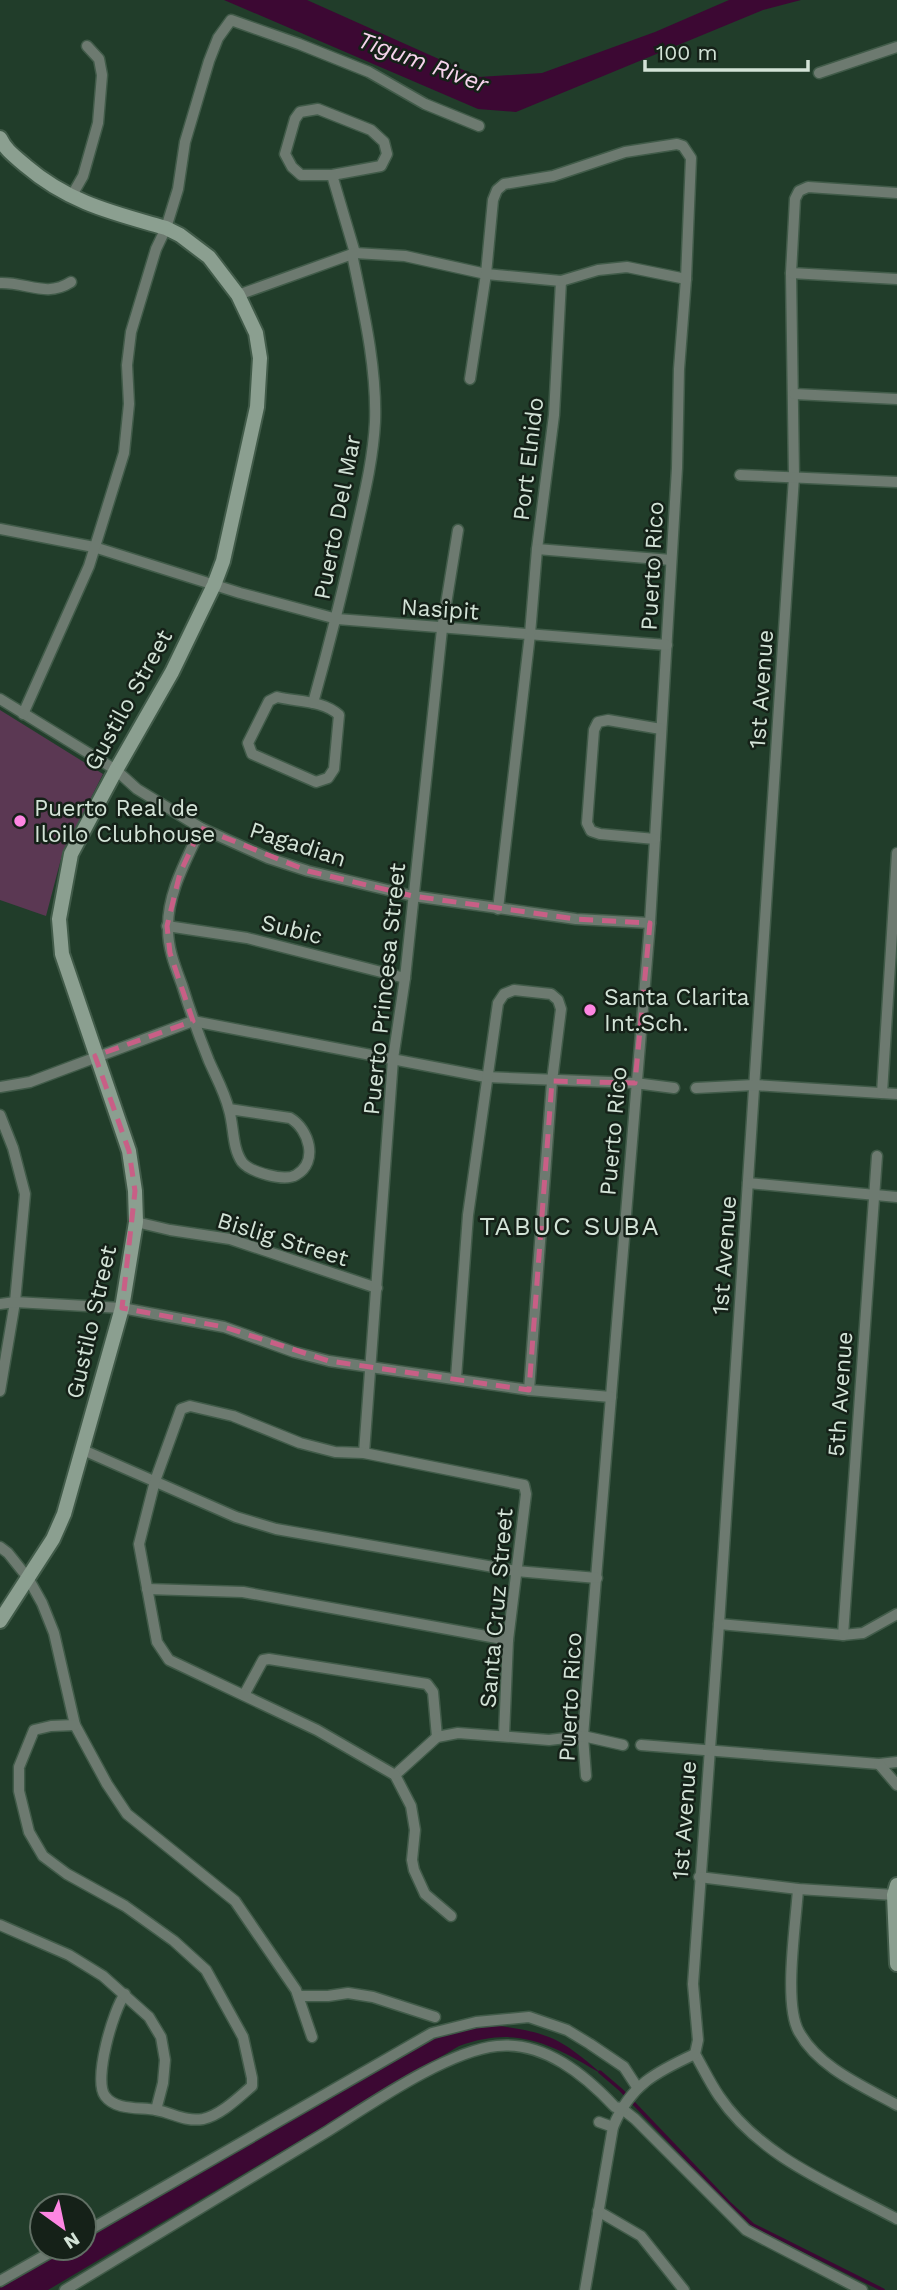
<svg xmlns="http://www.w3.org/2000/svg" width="897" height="2290" font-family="'Work Sans',sans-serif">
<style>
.green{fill:#5b3853}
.water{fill:#3c0833}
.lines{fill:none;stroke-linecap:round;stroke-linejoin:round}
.stream{stroke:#3c0833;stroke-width:3.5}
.street-casing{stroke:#415b49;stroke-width:13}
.secondary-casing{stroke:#415b49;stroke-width:18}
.street{stroke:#6d7a70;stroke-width:10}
.secondary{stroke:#8b9f90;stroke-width:14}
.marked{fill:none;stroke:#c85f86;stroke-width:5;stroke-dasharray:14 9;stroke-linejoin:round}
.poi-dot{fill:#fd86e2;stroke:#152118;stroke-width:2.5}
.labels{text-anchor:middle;stroke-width:5;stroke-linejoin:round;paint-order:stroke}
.street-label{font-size:23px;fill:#d3e3d7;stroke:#152118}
.poi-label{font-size:23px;fill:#d3e3d7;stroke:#152118;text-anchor:start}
.water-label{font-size:24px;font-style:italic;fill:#f7d4ed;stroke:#152118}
.quarter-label{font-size:26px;letter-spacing:2px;fill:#d3e3d7;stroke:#152118}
</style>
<rect width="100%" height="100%" fill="#213d2a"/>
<polygon class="green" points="0,710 103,774 62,855 46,916 0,900"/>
<g class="water">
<polygon points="224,0 307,0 479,77 542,73 655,32 729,0 801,0 763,10 516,112 478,109"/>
<path d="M499 2026C552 2033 562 2040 602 2074 551 2044 518 2025 459 2046L48 2290H0V2287L66 2248H84V2238L434 2036 473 2027Z"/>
</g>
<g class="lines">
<polyline class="stream" points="600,2072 621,2090 729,2203 753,2225 883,2290"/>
<defs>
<g id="street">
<polyline points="819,73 897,47"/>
<polyline points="332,175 381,166 387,154 384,142 371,130 318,109 300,112 295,119 285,154 292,167 301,175 332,175 355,253"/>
<path d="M897 193 808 187 799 191 795 199 791 273 794 477 719 1624 693 1984 698 2040 695 2054C703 2068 710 2083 719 2096 761 2158 834 2185 897 2219"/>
<polyline points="71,197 83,176 98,123 102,75 99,59 87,46"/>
<polyline points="791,273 897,279"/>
<polyline points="561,281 554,415 537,549 671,560"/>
<path d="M0 283C27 282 46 298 71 282"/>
<polyline points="238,295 355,253 405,256 486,274 561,281 598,270 627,267 686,279"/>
<polyline points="470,379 486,274 493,200 497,190 504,184 553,176 625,152 677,144 683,146 691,158 686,279 679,369 677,468 650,923 583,1736 586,1776"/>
<polyline points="794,394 897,399"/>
<polyline points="740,475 897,482"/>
<polyline points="0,529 94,547 240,593 337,619 667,645"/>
<path d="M277 697C297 702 323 700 339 715L334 769 328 778 316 782 252 754 248 743 269 701Z"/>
<polyline points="0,699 116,770 137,789 201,828 268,858 308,871 413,896 576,919 650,923"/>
<path d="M313 703C329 646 343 590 356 532 364 496 373 460 375 422 377 367 363 308 352 254"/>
<polyline points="23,714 89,566 124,453 129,404 127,365 131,332 156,249 166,228 178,189 185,142 209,61 218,38 231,20 299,44 369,72 425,104 479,126"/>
<path d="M201 828C187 859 167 893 168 929 168 949 175 966 182 985 190 1011 199 1036 209 1061 216 1077 225 1093 229 1110 234 1126 232 1148 242 1162 250 1172 284 1182 296 1175 319 1162 309 1129 290 1118L229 1109"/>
<polyline points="655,839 600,834 591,831 587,823 594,730 598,722 608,720 661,729"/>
<polyline points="498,909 530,634 537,549"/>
<polyline points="167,926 247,938 405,978"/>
<polyline points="0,1087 30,1082 193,1021 486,1077 635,1083 674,1088"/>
<polyline points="696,1088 754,1085 897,1094"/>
<polyline points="882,1093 897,853"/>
<polyline points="0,1115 13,1148 25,1194 15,1302 0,1391"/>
<polyline points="748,1183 897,1197"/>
<polyline points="136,1222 170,1230 230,1239 377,1288"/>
<polyline points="0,1304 15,1302 122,1308 224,1327 294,1352 329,1361 529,1390 611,1397"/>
<polyline points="456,1378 468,1215 498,1003 504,994 514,990 551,994 558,1000 561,1009 552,1081 529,1390"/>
<polyline points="83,1450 236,1517 276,1529 516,1571 597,1578"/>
<polyline points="364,1453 393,1059 405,978 442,629 458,530"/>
<polyline points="0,1547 8,1553 28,1578 42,1603 54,1633 75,1725 107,1784 127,1814 235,1901 296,1990 312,2037"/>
<polyline points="147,1589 243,1592 508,1640"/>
<polyline points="719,1624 843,1635 863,1633 897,1614"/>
<polyline points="843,1635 877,1156"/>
<polyline points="244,1695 263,1660 269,1659 427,1684 433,1692 437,1737"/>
<path d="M75 1725 51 1726 34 1730 19 1767V1791L29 1832 43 1856 67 1874 125 1906 174 1941 206 1970 243 2037 252 2078V2086C238 2098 221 2115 203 2119 185 2122 173 2113 156 2110 141 2107 116 2111 105 2096 93 2080 113 2010 125 1994"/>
<polyline points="641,1745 879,1764 897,1762"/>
<polyline points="879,1764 897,1785"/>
<polyline points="395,1775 437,1737 458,1733 549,1740 583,1736 623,1745"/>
<polyline points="699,1877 798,1889 894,1895"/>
<path d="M798 1889C796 1923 783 2004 799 2032 819 2068 863 2086 897 2105"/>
<polyline points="451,1916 425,1894 414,1870 412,1860 415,1830 411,1806 395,1775 317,1730 169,1660 157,1642 139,1544 155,1481 181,1409 190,1406 233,1416 300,1443 335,1452 364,1453 524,1485 526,1494 508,1640 504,1735"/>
<polyline points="0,1925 69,1955 103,1976 149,2017 161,2037 165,2060 163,2083 156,2110"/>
<polyline points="299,1996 328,1996 348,1993 373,1997 435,2017"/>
<polyline points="599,2122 613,2127"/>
<polyline points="598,2211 641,2236 684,2290"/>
<polyline points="84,2233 432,2033 476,2022 529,2017 567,2030 590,2044 624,2067 637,2087"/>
<polyline points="0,2281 58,2248"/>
<path d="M65 2290C152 2237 240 2184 328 2131 371 2104 447 2051 497 2046 544 2041 585 2075 615 2107L621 2108 635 2119 746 2230 862 2290"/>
<path d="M585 2290 613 2127C630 2085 656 2072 695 2054"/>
</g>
<g id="secondary">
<path d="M0 138C6 151 16 157 26 166 69 203 114 213 166 228L180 235 209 257 238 295 256 333 260 358 257 407 223 561 214 585 172 672 116 770 71 854 59 919 62 954 129 1151 135 1191 136 1222 122 1308 64 1514 53 1539 0 1621"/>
<polyline points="897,1885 894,1895 897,1964"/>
</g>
</defs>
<use href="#street" class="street-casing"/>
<use href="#secondary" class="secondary-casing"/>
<use href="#street" class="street"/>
<use href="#secondary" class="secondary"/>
</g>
<path class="marked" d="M201 828 308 871 413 896 576 919 650 923 635 1083 552 1081 529 1390 329 1361 224 1327 122 1308 135 1191 129 1151 95 1056 193 1021 170 953 167 926 180 873Z"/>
<g class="poi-dot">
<circle cx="20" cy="821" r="7"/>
<circle cx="590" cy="1010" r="7"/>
</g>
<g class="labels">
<g class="street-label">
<text transform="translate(528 459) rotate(-83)" y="8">Port Elnido</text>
<text transform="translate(337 517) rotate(-79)" y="8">Puerto Del Mar</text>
<text transform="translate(652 566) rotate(-87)" y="8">Puerto Rico</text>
<text transform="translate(440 609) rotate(4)" y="8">Nasipit</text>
<text transform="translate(761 689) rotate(-86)" y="8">1st Avenue</text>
<text transform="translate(128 700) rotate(-61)" y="8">Gustilo Street</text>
<text transform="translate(298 844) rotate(18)" y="8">Pagadian</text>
<text transform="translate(292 929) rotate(14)" y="8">Subic</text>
<text transform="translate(384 989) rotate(-84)" y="8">Puerto Princesa Street</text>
<text transform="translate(613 1131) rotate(-85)" y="8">Puerto Rico</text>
<text transform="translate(283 1239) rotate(17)" y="8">Bislig Street</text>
<text transform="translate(724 1255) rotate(-86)" y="8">1st Avenue</text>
<text transform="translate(91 1322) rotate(-77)" y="8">Gustilo Street</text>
<text transform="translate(840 1394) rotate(-86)" y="8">5th Avenue</text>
<text transform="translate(496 1608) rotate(-85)" y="8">Santa Cruz Street</text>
<text transform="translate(570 1697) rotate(-87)" y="8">Puerto Rico</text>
<text transform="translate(684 1820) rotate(-86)" y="8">1st Avenue</text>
</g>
<g class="poi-label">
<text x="34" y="816">Puerto Real de<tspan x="34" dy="26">Iloilo Clubhouse</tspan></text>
<text x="604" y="1005">Santa Clarita<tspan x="604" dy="26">Int.Sch.</tspan></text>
</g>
<g class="water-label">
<text transform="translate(423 62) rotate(20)" y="8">Tigum River</text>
</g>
<g class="quarter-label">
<text x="570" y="1235">TABUC SUBA</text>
</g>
</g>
<g transform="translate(63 2227) rotate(147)"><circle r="33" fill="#152118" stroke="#616f64" stroke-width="2"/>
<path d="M0-5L12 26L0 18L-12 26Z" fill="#fd86e2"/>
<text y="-10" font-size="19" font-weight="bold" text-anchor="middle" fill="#d3e3d7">N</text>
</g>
<path d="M645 60v10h163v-10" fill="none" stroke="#d3e3d7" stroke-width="3.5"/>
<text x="656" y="60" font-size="21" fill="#d3e3d7" stroke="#152118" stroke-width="5" paint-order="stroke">100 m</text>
</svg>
